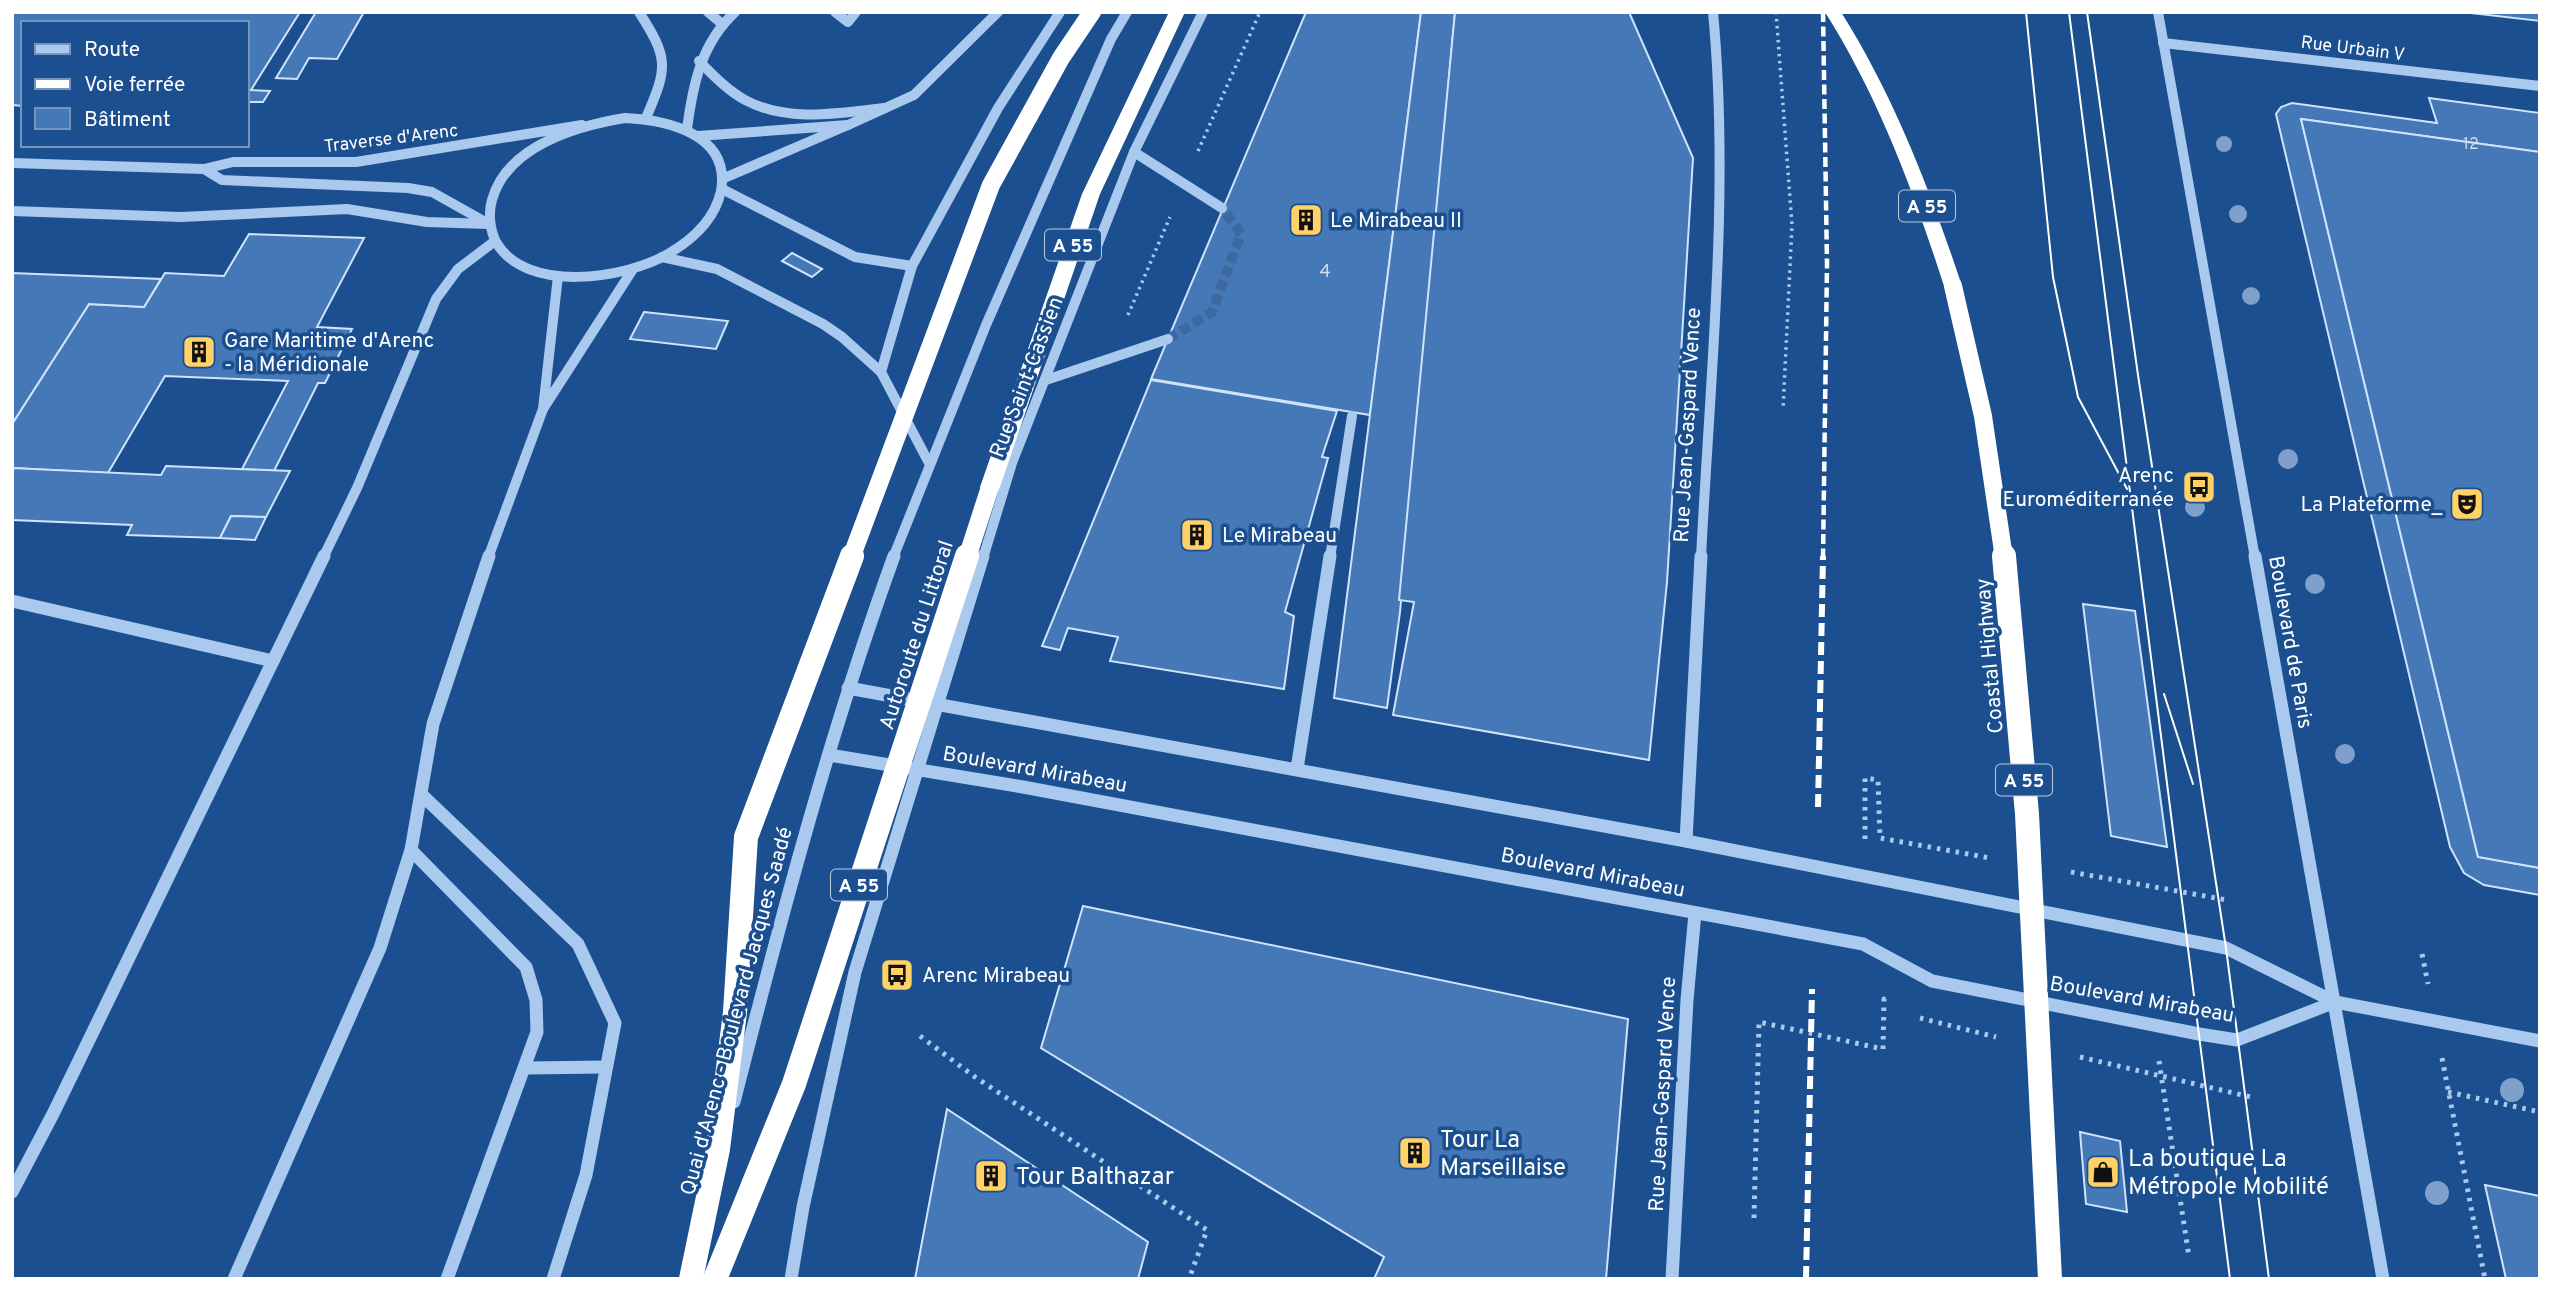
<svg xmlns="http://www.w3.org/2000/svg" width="2552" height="1291" font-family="Overpass,sans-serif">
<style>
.building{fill:#4478b7;stroke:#cfe3fa;stroke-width:2}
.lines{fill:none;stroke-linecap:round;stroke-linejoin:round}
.minor-tunnel{stroke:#3d69a0;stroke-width:10;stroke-dasharray:10 5;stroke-linecap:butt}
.path-far1{stroke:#a9c9ee;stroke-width:3.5;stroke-dasharray:2.5 4.5;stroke-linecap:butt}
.path{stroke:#a9c9ee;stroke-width:5;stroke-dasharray:3.5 6;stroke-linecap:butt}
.minor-far1{stroke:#a9c9ee;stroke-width:10}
.minor{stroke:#a9c9ee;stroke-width:13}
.highway{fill:#fff;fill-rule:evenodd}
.tram{stroke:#fff;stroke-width:2}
.rail-far1{stroke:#fff;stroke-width:4.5;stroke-dasharray:10 4.5;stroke-linecap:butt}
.rail{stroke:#fff;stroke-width:6;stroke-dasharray:13 6;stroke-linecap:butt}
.highway-bridge-far1{stroke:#fff;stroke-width:18}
.highway-bridge{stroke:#fff;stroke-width:24}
.tree{fill:#7ea0ca}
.labels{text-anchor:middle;stroke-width:7;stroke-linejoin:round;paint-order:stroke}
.far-number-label{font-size:16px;fill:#d0dded}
.far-street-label{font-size:18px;fill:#fff;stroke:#1b4f8f}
.number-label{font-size:18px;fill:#d0dded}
.shield{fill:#1b4f8f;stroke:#bbcadd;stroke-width:2}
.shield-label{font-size:19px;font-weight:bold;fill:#fff}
.poi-label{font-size:21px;fill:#fff;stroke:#1b4f8f;text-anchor:start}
.street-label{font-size:21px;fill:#fff;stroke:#1b4f8f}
.near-poi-label{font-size:24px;fill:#fff;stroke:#1b4f8f;text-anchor:start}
</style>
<rect width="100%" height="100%" fill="#1b4f8f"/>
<g class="building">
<polygon points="12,12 300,12 251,90 270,91 263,102 247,102 247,23 23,23 23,106 12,105"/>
<polygon points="316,12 364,12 337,59 309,58 297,79 276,78"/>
<polygon points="1306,12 1421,12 1370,415 1151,379"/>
<polygon points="1421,12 1455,12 1400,612 1387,708 1334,698"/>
<polygon points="1455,12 1629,12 1693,158 1667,582 1649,760 1393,715 1414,602 1399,600"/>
<polygon points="2462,12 2540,12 2540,21"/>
<polygon points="2429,98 2540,113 2540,152 2301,119 2478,857 2540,868 2540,895 2484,885 2464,873 2450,847 2276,114 2281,107 2292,103 2437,123"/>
<polygon points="2301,119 2540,152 2540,868 2478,857"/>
<polygon points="249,234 364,238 317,327 352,329 325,383 318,383 274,471 242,469 288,381 165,376 108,473 12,468 12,424 89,304 144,307 165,273 224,276"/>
<polygon points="792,253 822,269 812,277 782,261"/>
<polygon points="12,273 161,279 144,307 89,304 12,424"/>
<polygon points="644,312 728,321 716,349 630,339"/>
<polygon points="1151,380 1337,411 1322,457 1328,458 1285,612 1294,616 1284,689 1110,661 1118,637 1068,628 1060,650 1042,646"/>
<polygon points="166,466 290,471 266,517 231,516 220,538 127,535 132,525 12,520 12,468 161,475"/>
<polygon points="231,516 266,517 255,540 220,538"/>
<polygon points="2083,604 2135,611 2167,847 2111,836"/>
<polygon points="1083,906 1628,1019 1606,1279 1374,1279 1384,1257 1041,1048"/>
<polygon points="947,1109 1148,1242 1138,1279 915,1279"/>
<polygon points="2080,1132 2120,1141 2127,1212 2086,1204"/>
<polygon points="2485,1185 2540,1196 2540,1279 2506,1279"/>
</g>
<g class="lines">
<polyline class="minor-tunnel" points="1168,339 1212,312 1241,234 1222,208"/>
<g class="path-far1">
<polyline points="1776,12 1792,225 1783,410"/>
<polyline points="1198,151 1260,12"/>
<polyline points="1128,315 1170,217"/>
</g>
<g class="path">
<polyline points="1865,839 1865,778 1878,780 1880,838 1990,858"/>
<polyline points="2071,872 2227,900"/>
<polyline points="2422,954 2428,984"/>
<polyline points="1920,1018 1996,1037"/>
<polyline points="920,1036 975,1077 1207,1230 1189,1279"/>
<polyline points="2080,1057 2255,1098"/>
<polyline points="2442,1058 2485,1279"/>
<polyline points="2159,1061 2189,1257"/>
<polyline points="2448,1092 2540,1112"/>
<polyline points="1754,1218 1759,1022 1883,1049 1884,999 1888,1001"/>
</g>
<g class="minor-far1">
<path d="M639 12C669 59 668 67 646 118"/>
<polyline points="708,12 721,23"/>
<polyline points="835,12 848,22 856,12"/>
<polyline points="2158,12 2255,558"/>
<polyline points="2163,43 2540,86"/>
<path d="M699 61C713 75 727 90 745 100 788 123 839 113 885 108"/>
<path d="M625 118C667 120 731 134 721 191 715 219 692 240 668 254 625 279 526 294 496 242 490 230 488 213 492 200 507 146 576 126 625 118Z"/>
<polyline points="848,125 914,95 998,12"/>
<path d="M687 129C693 84 701 44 735 12"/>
<polyline points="698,136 848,125 722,179"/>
<polyline points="1134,152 1222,208"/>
<polyline points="12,163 204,169"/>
<polyline points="722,189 855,257 912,266"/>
<polyline points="12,211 181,217 347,209 427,222 488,224"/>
<polyline points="489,224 432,192 408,188 222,180 204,169 233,162 356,162 582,125"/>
<polyline points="662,257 717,269 823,324 842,337 881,372 929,463"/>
<polyline points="558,276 543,409 633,269"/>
<polyline points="881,372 912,266 998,108 1060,12"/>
<polyline points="1046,380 1168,339"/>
<polyline points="323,558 357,488 436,299 458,269 495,241"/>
<polyline points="488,558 543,409"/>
<polyline points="893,558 986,325 1111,39 1127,12"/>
<polyline points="983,558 1012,463 1134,152 1203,12"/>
<polyline points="1330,558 1352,416"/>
<path d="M1701 558C1710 376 1730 193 1713 12"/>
</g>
<g class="minor">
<polyline points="2255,556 2383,1279"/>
<polyline points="12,601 273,661 324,556"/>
<polyline points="848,688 1686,841 2226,948 2335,1002 2540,1041"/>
<polyline points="829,755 1023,787 1863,944 1932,981 2199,1034 2237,1040 2335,1002"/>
<polyline points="1297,769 1330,556"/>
<polyline points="423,796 578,944 615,1023 586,1175 553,1279"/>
<polyline points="1686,841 1701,556"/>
<polyline points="411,850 526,967 536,1000 537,1032 447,1279"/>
<polyline points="525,1068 606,1067"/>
<path d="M734 1102C781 918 829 735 894 556"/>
<polyline points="12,1192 54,1112 273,661"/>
<polyline points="234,1279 380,948 411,850 433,724 489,556"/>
<polyline points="791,1279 803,1207 855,972 983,556"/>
<polyline points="1672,1279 1687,1000 1695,913"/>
</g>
<g class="highway">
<polygon points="1169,12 1185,12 1100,194 1000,487 997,493 990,495 983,493 980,487 1082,194"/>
<path d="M1825 12H1841C1895 98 1930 190 1962 286L1959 291H1947L1944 286C1913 190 1879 98 1825 12Z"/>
</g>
<g class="tram">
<polyline points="2026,12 2053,277 2078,397 2127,489"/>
<polyline points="2069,12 2230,1279"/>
<polyline points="2087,12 2138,375 2226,948 2269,1279"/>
<polyline points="2164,694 2193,784"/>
</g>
<polyline class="rail-far1" points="1823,12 1827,264 1823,558"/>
<g class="rail">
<polyline points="1818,807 1823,556"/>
<polyline points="1806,1279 1812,989"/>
</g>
<g class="highway-bridge-far1">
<polyline points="1953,286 1983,416 2004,558"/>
<polyline points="851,558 991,185 1061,58 1092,12"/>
<polyline points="967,558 990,487"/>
</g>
<g class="highway-bridge">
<polyline points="2004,556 2027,814 2050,1279"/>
<polyline points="691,1279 718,1149 735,1012 746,837 852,556"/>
<polyline points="715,1279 794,1084 967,556"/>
</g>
</g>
<g class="tree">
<circle cx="2224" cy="144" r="8"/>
<circle cx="2238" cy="214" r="9"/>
<circle cx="2251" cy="296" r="9"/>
<circle cx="2288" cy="459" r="10"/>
<circle cx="2195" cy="507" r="10"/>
<circle cx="2315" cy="584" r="10"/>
<circle cx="2345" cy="754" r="10"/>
<circle cx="2512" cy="1090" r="12"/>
<circle cx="2437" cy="1193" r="12"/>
</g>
<defs>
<symbol id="building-square" viewBox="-11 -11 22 22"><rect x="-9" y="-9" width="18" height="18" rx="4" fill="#ffd166" stroke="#1b4f8f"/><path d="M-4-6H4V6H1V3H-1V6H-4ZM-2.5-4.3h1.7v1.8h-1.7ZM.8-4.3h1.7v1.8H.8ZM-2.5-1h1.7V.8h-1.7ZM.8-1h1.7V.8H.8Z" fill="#111"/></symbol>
<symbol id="bus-square" viewBox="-11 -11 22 22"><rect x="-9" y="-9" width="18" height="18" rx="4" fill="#ffd166" stroke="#1b4f8f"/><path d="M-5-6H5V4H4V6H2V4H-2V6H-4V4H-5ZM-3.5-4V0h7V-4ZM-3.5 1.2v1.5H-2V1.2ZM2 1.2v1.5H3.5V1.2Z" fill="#111"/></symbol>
<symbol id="theatre-square" viewBox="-11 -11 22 22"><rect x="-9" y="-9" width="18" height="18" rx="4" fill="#ffd166" stroke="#1b4f8f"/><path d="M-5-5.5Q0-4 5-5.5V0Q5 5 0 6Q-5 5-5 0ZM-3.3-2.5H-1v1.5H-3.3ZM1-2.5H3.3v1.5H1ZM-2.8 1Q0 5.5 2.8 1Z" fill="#111"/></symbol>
<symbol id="shop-square" viewBox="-11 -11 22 22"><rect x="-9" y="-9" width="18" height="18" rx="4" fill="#ffd166" stroke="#1b4f8f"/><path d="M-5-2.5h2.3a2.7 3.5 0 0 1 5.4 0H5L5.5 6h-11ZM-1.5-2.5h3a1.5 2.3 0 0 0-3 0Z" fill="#111"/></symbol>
</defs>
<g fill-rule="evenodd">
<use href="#building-square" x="1287" y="201" width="38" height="38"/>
<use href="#building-square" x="180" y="333" width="38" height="38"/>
<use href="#bus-square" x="2180" y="468" width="38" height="38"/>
<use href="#theatre-square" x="2448" y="485" width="38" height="38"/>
<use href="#building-square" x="1178" y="516" width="38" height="38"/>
<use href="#bus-square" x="878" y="956" width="38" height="38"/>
<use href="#building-square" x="1396" y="1134" width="38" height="38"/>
<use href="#shop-square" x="2084" y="1153" width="38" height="38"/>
<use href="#building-square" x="972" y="1157" width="38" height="38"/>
</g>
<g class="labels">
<g class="far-number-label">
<text x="2471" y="149">12</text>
</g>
<g class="far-street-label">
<text transform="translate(2353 48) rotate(7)" y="6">Rue Urbain V</text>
<text transform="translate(391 138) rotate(-7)" y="6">Traverse d'Arenc</text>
</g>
<g class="number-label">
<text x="1325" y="277">4</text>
</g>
<g class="shield">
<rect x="1899" y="190.5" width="56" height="31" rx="5"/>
<rect x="1045" y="229.5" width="56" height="31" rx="5"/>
<rect x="1996" y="764.5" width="56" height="31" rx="5"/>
<rect x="831" y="869.5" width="56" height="31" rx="5"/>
</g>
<g class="shield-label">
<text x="1927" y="213">A 55</text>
<text x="1073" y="252">A 55</text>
<text x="2024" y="787">A 55</text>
<text x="859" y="892">A 55</text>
</g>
<g class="poi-label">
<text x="1330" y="227">Le Mirabeau II</text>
<text x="224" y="347">Gare Maritime d'Arenc<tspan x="224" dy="24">- la Méridionale</tspan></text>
<text x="2174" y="482" text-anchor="end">Arenc<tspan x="2174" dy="24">Euroméditerranée</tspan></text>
<text x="2442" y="511" text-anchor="end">La Plateforme_</text>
<text x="1222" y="542">Le Mirabeau</text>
<text x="922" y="982">Arenc Mirabeau</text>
</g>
<g class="street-label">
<text transform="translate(1026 377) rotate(-69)" y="7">Rue Saint-Cassien</text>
<text transform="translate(1687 425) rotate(-87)" y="7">Rue Jean-Gaspard Vence</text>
<text transform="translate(916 635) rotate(-72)" y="7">Autoroute du Littoral</text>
<text transform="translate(2291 642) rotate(80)" y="7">Boulevard de Paris</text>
<text transform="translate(1989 656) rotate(-95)" y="7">Coastal Highway</text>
<text transform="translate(1035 769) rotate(10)" y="7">Boulevard Mirabeau</text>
<text transform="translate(1593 872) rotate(11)" y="7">Boulevard Mirabeau</text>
<text transform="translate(2142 999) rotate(10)" y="7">Boulevard Mirabeau</text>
<text transform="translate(736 1011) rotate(-75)" y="7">Quai d'Arenc - Boulevard Jacques Saadé</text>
<text transform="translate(1662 1094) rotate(-87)" y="7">Rue Jean-Gaspard Vence</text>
</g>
<g class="near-poi-label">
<text x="1440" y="1147">Tour La<tspan x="1440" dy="28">Marseillaise</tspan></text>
<text x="2128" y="1166">La boutique La<tspan x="2128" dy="28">Métropole Mobilité</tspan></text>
<text x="1016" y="1184">Tour Balthazar</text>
</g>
</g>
<rect width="2552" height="1291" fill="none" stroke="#ffffff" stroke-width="28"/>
<rect x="21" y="21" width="228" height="126" fill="#1b4f8f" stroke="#7695bc" stroke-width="2"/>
<rect x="35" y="44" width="35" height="10" fill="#a9c9ee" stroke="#7695bc" stroke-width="2"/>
<text x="84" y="56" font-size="21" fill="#ffffff">Route</text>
<rect x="35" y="79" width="35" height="10" fill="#ffffff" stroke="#7695bc" stroke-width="2"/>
<text x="84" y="91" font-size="21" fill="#ffffff">Voie ferrée</text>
<rect x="35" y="108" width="35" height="21" fill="#4478b7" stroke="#7695bc" stroke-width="2"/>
<text x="84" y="126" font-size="21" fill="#ffffff">Bâtiment</text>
</svg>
